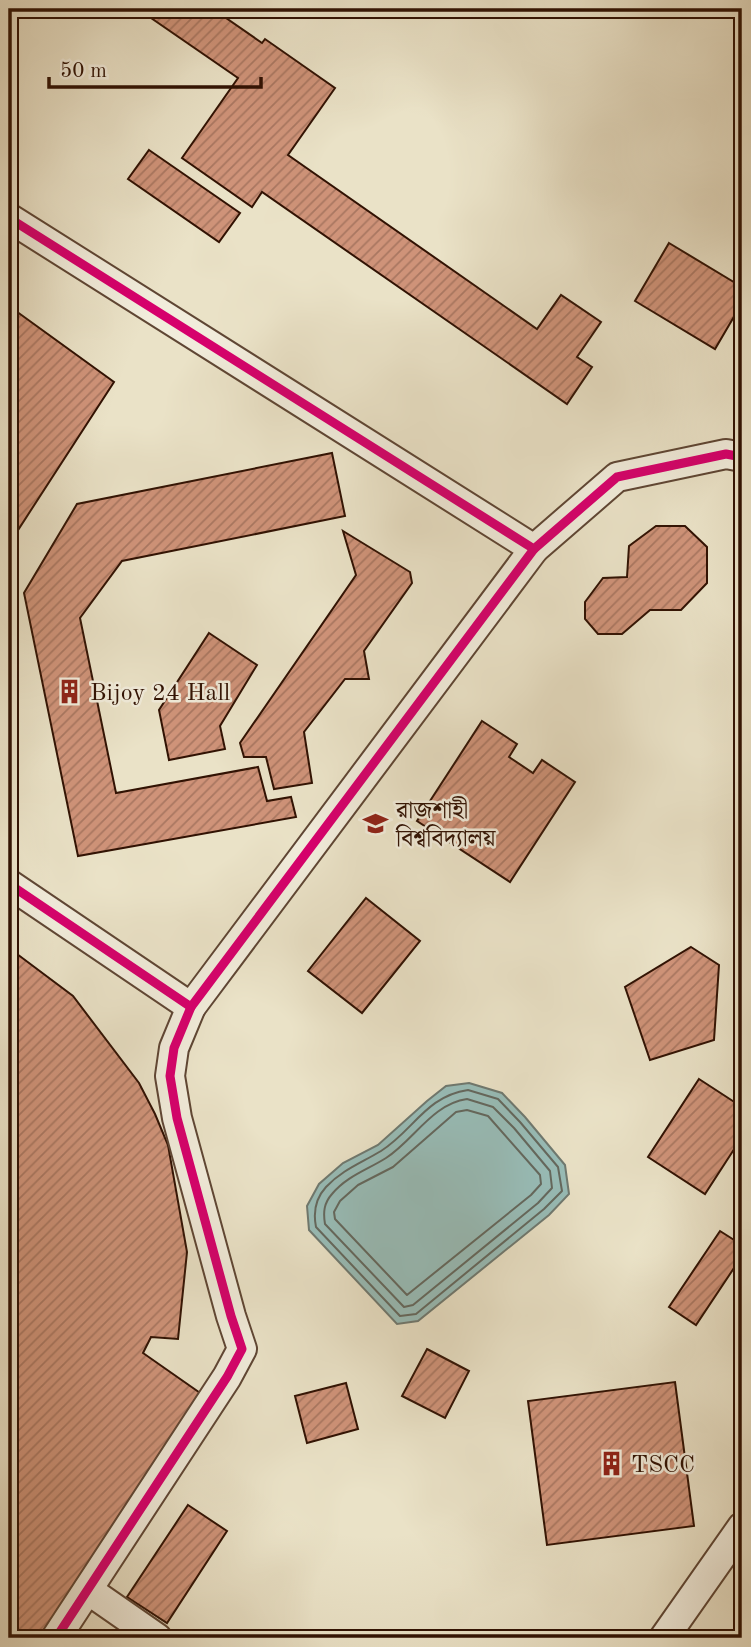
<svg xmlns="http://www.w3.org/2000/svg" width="751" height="1647" font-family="'Old Standard TT','Noto Serif Bengali',serif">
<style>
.water{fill:#98bdb8;stroke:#6f7970;stroke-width:2}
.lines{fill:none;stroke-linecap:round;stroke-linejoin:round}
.shore{stroke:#64685e;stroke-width:2}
.building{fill:url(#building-hatch);stroke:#311203;stroke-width:2}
.minor-casing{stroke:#5f4634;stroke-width:32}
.minor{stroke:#f1ecdb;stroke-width:28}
.cycleway-casing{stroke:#f1ecdb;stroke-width:13}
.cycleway{stroke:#d6006c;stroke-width:9}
.labels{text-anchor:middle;stroke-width:5;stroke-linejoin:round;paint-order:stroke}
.poi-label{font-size:24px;fill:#311203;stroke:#f1ecdb;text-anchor:start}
</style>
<defs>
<pattern id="building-hatch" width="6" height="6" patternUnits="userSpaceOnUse" patternTransform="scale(1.75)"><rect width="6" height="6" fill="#cf9379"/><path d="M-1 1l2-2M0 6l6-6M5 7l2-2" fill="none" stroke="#a97761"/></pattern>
</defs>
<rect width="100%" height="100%" fill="#eae2c7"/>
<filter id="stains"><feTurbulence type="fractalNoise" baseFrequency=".00286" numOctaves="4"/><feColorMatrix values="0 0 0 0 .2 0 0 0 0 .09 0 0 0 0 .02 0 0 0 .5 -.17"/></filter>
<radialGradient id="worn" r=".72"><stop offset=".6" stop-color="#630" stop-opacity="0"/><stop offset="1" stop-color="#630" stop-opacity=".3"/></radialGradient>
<polygon class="water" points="469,1083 502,1093 525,1117 565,1165 569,1194 549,1215 418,1321 397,1324 309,1230 307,1206 319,1184 343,1163 378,1145 427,1101 446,1086"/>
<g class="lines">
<g class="shore">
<path d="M468 1090 498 1099 520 1122 558 1167 562 1191 544 1209 416 1314 400 1316 316 1227C313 1212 315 1199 326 1187 342 1170 361 1163 381 1151 413 1131 426 1096 468 1090Z"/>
<path d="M467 1099 493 1107 514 1128 550 1171 552 1188 538 1203 413 1305 404 1307 325 1224C323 1212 324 1203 332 1194 347 1176 367 1170 386 1158 414 1140 432 1104 467 1099Z"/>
<polygon points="467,1110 488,1116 540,1175 541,1184 531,1195 407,1295 335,1219 334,1212 340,1201 358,1185 393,1167 456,1112"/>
</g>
</g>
<g class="building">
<polygon points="138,9 213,9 262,43 265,39 335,88 288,155 537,329 561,295 601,322 577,357 592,367 567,404 262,192 252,207 182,158 238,78"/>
<polygon points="149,150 240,213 219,242 128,179"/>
<polygon points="669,243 742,287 742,303 715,349 635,301"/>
<polygon points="9,306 114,382 9,544"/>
<polygon points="332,453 345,516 122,561 80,618 116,793 258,767 267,801 291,797 296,817 78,856 24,593 77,504"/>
<polygon points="656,526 685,526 707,547 707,583 681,610 650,610 622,634 598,634 585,619 585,602 603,578 627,577 629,546"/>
<polygon points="343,531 410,572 412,583 364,651 369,679 345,679 304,732 312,783 274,789 266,757 244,757 240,743 356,575"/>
<polygon points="209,633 257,665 220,726 225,749 169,760 159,710"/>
<polygon points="482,721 517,744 509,757 533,773 542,760 575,782 510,882 417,821"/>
<polygon points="366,898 420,941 362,1013 308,971"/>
<polygon points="691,947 719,965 714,1040 650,1060 625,987"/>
<polygon points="9,948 73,996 139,1083 155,1114 168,1145 187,1252 178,1339 151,1337 143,1353 223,1409 68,1638 9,1638"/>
<polygon points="699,1079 742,1107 742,1137 705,1194 648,1157"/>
<polygon points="720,1231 742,1245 742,1256 696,1325 669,1307"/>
<polygon points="427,1349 469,1371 445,1418 402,1396"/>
<polygon points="675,1382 694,1526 547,1545 528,1401"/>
<polygon points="346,1383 358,1429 307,1443 295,1396"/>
<polygon points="188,1505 227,1531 167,1623 127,1597"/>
</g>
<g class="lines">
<defs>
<g id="minor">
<polyline points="9,218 534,549 617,477 726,454 742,457"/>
<polyline points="9,884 191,1007 534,549"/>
<polyline points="88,1590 157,1638"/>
<polyline points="56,1638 227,1377 242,1349 231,1316 177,1118 170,1076 174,1048 191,1007"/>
<polyline points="664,1638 742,1527"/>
</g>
</defs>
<use href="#minor" class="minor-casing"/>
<use href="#minor" class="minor"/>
<defs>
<g id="cycleway">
<polyline points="9,218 534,549 617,477 726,454 742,457"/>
<polyline points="9,884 191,1007 534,549"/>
<polyline points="56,1638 227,1377 242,1349 231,1316 177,1118 170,1076 174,1048 191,1007"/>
</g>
</defs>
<use href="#cycleway" class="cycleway-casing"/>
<use href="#cycleway" class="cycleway"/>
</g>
<defs>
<symbol id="building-bare" viewBox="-9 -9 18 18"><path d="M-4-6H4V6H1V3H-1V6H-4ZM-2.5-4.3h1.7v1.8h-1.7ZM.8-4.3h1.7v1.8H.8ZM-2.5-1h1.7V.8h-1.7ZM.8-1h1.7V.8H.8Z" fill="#8f2418" stroke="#f1ecdb" stroke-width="2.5" paint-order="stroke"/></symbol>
<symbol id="university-bare" viewBox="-9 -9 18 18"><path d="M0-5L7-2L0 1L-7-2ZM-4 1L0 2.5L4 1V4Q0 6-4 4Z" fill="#8f2418" stroke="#f1ecdb" stroke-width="2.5" paint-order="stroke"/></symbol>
</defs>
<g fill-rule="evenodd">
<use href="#building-bare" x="52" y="674" width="35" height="35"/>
<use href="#university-bare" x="358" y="806" width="35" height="35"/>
<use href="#building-bare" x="594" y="1446" width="35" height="35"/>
</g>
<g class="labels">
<g class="poi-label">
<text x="90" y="700">Bijoy 24 Hall</text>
<text x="396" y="818">রাজশাহী<tspan x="396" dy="28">বিশ্ববিদ্যালয়</tspan></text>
<text x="631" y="1472">TSCC</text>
</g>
</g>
<rect width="751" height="1647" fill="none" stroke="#eae2c7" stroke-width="35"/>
<rect x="10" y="10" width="730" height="1626" fill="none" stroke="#311203" stroke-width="3.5"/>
<rect x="18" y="18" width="716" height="1612" fill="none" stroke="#311203" stroke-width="2"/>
<path d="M49 77v10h212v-10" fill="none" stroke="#311203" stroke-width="3.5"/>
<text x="60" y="77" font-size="21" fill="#311203" stroke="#f1ecdb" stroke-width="5" paint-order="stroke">50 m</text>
<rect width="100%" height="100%" filter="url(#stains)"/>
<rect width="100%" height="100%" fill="url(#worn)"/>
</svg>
